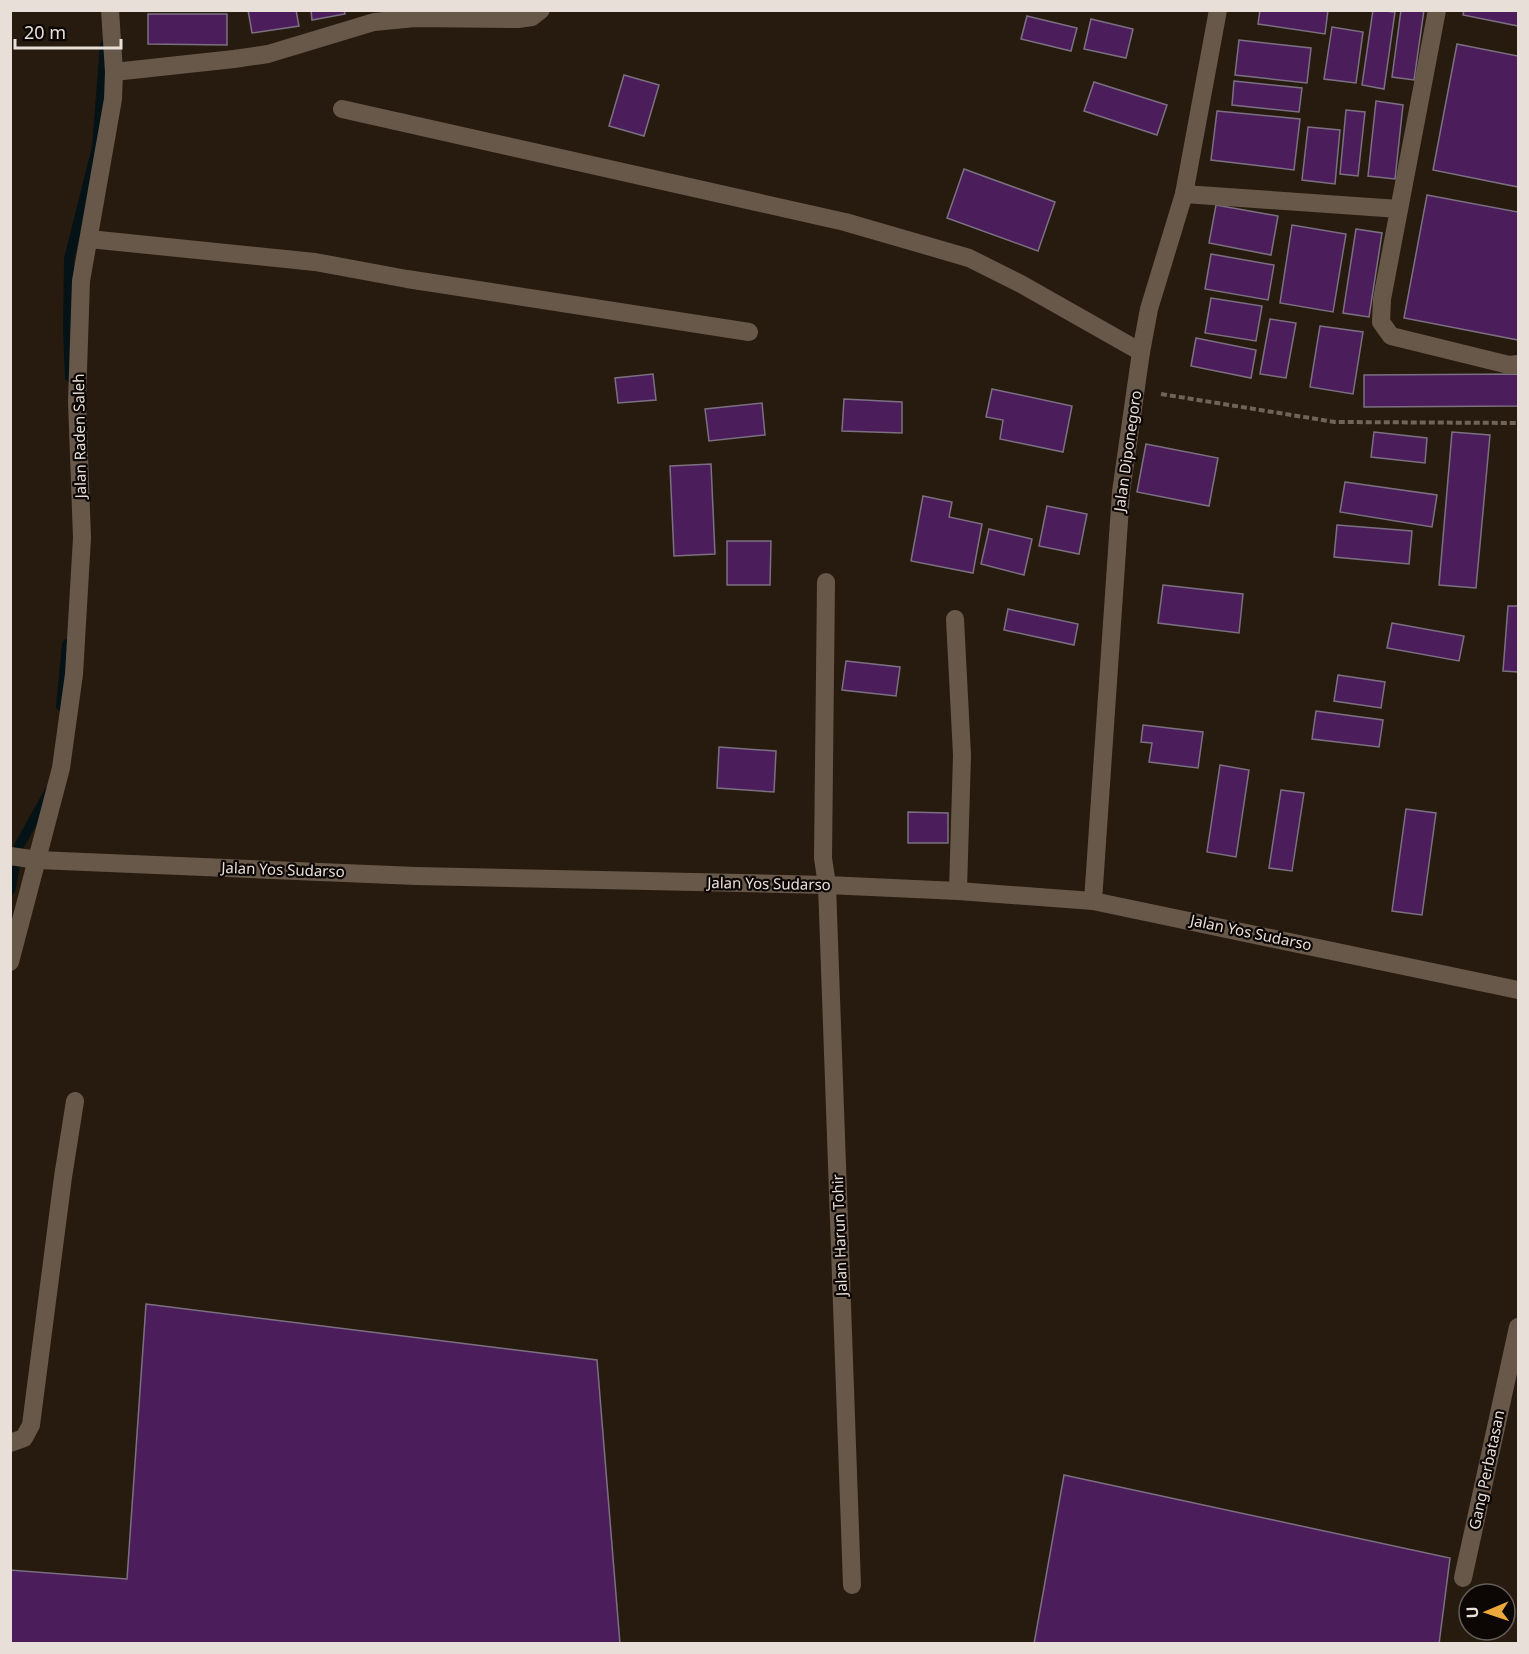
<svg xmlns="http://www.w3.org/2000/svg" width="1529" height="1654" font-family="'Noto Sans',sans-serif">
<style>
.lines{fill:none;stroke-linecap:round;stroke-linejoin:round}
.stream{stroke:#051317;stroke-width:10}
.building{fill:#4b1e5b;stroke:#7b7081;stroke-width:1.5}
.path{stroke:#6f645a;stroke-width:4;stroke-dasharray:6 3;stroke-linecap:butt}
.service{stroke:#67584a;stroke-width:18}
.minor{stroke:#67584a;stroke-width:18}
.labels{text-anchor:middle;stroke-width:4.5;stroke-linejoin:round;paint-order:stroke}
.street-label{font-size:15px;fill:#e8e0d8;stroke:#0c0704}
</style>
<rect width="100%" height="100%" fill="#271b0f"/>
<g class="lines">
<g class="stream">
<polyline points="70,377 68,331 69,259 97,147 105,45"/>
<polyline points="61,706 67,644"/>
<polyline points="10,891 19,846 49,792"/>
</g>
</g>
<g class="building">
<polygon points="248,10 296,10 299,26 252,33"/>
<polygon points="311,10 344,10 345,14 312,20"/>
<polygon points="1260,10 1328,10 1325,34 1258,24"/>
<polygon points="1373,10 1395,12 1384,89 1362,85"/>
<polygon points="1401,10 1424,10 1414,80 1392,77"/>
<polygon points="1464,10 1518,10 1518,26 1463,15"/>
<polygon points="148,14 227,14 227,45 148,44"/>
<polygon points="1027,16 1077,28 1071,51 1021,39"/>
<polygon points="1091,19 1133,29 1126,58 1084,49"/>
<polygon points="1332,27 1363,32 1356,83 1324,79"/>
<polygon points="1239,40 1311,48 1307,83 1235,75"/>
<polygon points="1457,44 1518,56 1518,187 1433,170"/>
<polygon points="624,75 659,85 644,136 609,126"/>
<polygon points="1234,81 1302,88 1299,112 1232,105"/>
<polygon points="1094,82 1167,105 1157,135 1084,111"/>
<polygon points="1376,101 1403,105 1395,179 1368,176"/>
<polygon points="1346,110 1365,112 1358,176 1340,174"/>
<polygon points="1217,111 1300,119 1294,170 1211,160"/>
<polygon points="1308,127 1340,130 1335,184 1302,180"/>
<polygon points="964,169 1055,202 1038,251 947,218"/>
<polygon points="1427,195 1518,212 1518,340 1404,318"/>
<polygon points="1216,205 1278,216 1271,255 1209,243"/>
<polygon points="1292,225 1346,234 1333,312 1280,303"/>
<polygon points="1356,229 1382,233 1369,317 1343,313"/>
<polygon points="1211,254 1274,265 1268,300 1205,289"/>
<polygon points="1211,298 1262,306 1256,341 1205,333"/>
<polygon points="1270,319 1296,323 1286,378 1260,374"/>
<polygon points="1320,326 1363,332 1353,394 1310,387"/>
<polygon points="1196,338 1256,350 1251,378 1191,366"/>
<polygon points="653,374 656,400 618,403 615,378"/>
<polygon points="1518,374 1518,406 1364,407 1364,375"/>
<polygon points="992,389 1072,406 1063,452 1000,439 1003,420 986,417"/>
<polygon points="844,399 902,402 902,433 842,431"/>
<polygon points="762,403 765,435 709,441 705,409"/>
<polygon points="1374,432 1427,438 1425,463 1371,457"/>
<polygon points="1452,432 1490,435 1476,588 1439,585"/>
<polygon points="1146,444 1218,458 1209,506 1137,492"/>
<polygon points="711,464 715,554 674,556 670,466"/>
<polygon points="1345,482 1437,495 1432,527 1340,512"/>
<polygon points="923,496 952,502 949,517 982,524 973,573 911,561"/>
<polygon points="1047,506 1087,514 1079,554 1039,546"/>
<polygon points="1337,525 1412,531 1409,564 1334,557"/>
<polygon points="989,529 1032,539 1024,575 981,564"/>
<polygon points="727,541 771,541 770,585 727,585"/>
<polygon points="1163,585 1243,594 1239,633 1158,623"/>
<polygon points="1508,606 1518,606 1518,672 1503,671"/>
<polygon points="1008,609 1078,624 1074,645 1004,630"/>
<polygon points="1392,623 1464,636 1459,661 1387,648"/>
<polygon points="846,661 900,667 896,696 842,690"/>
<polygon points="1338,675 1385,682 1381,708 1334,701"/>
<polygon points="1316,711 1383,720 1379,747 1312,739"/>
<polygon points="1143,725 1203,732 1198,768 1149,762 1152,743 1141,742"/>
<polygon points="719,747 776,751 774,792 717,788"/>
<polygon points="1220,765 1249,770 1236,857 1207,852"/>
<polygon points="1281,790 1304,793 1292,871 1269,868"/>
<polygon points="1406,809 1436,813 1422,915 1392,911"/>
<polygon points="908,812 948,813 948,843 908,843"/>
<polygon points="146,1304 597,1360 620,1644 10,1644 10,1570 127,1579"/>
<polygon points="1064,1475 1450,1558 1439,1644 1034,1644"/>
</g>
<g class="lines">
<polyline class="path" points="1161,394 1335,422 1518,423"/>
<g class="service">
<polyline points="1437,10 1382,299 1381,322 1391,336 1509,365 1518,364"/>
<polyline points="1184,194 1399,209"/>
</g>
<g class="minor">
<polyline points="114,72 234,59 268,54 374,22 415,18 518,19 532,17 541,10"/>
<polyline points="342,109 845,222 969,258 1021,284 1141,352"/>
<polyline points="89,239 315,262 407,279 749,332"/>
<polyline points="826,582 823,858 827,885 852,1585"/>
<polyline points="955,619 962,755 958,891"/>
<polyline points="10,856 38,860 416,876 827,885 958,891 1093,901 1518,990"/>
<polyline points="1093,901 1121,492 1141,352 1149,309 1184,194 1218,10"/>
<polyline points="10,962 61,768 74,674 82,538 77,401 81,281 113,99 114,72 110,10"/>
<polyline points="10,1443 24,1438 31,1425 63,1177 75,1101"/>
<polyline points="1463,1578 1518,1327"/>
</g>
</g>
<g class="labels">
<g class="street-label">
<text transform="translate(80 436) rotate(-91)" y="5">Jalan Raden Saleh</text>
<text transform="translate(1128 451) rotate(-82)" y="5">Jalan Diponegoro</text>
<text transform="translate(283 870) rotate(2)" y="5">Jalan Yos Sudarso</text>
<text transform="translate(769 884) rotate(1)" y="5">Jalan Yos Sudarso</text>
<text transform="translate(1251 933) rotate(12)" y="5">Jalan Yos Sudarso</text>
<text transform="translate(840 1235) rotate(-92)" y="5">Jalan Harun Tohir</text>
<text transform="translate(1487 1470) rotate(-78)" y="5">Gang Perbatasan</text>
</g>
</g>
<rect width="1529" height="1654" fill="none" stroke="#e8e0d8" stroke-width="24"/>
<g transform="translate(1487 1612) rotate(268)"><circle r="28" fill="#0c0704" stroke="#645e59" stroke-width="1.5"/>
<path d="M0-4.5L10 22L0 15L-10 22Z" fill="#eda83c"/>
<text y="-9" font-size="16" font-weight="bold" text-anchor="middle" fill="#e8e0d8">U</text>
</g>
<path d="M15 39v9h106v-9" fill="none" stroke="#e8e0d8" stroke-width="3"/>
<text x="24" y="39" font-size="18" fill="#e8e0d8" stroke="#0c0704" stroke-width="4.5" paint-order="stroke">20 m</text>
</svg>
